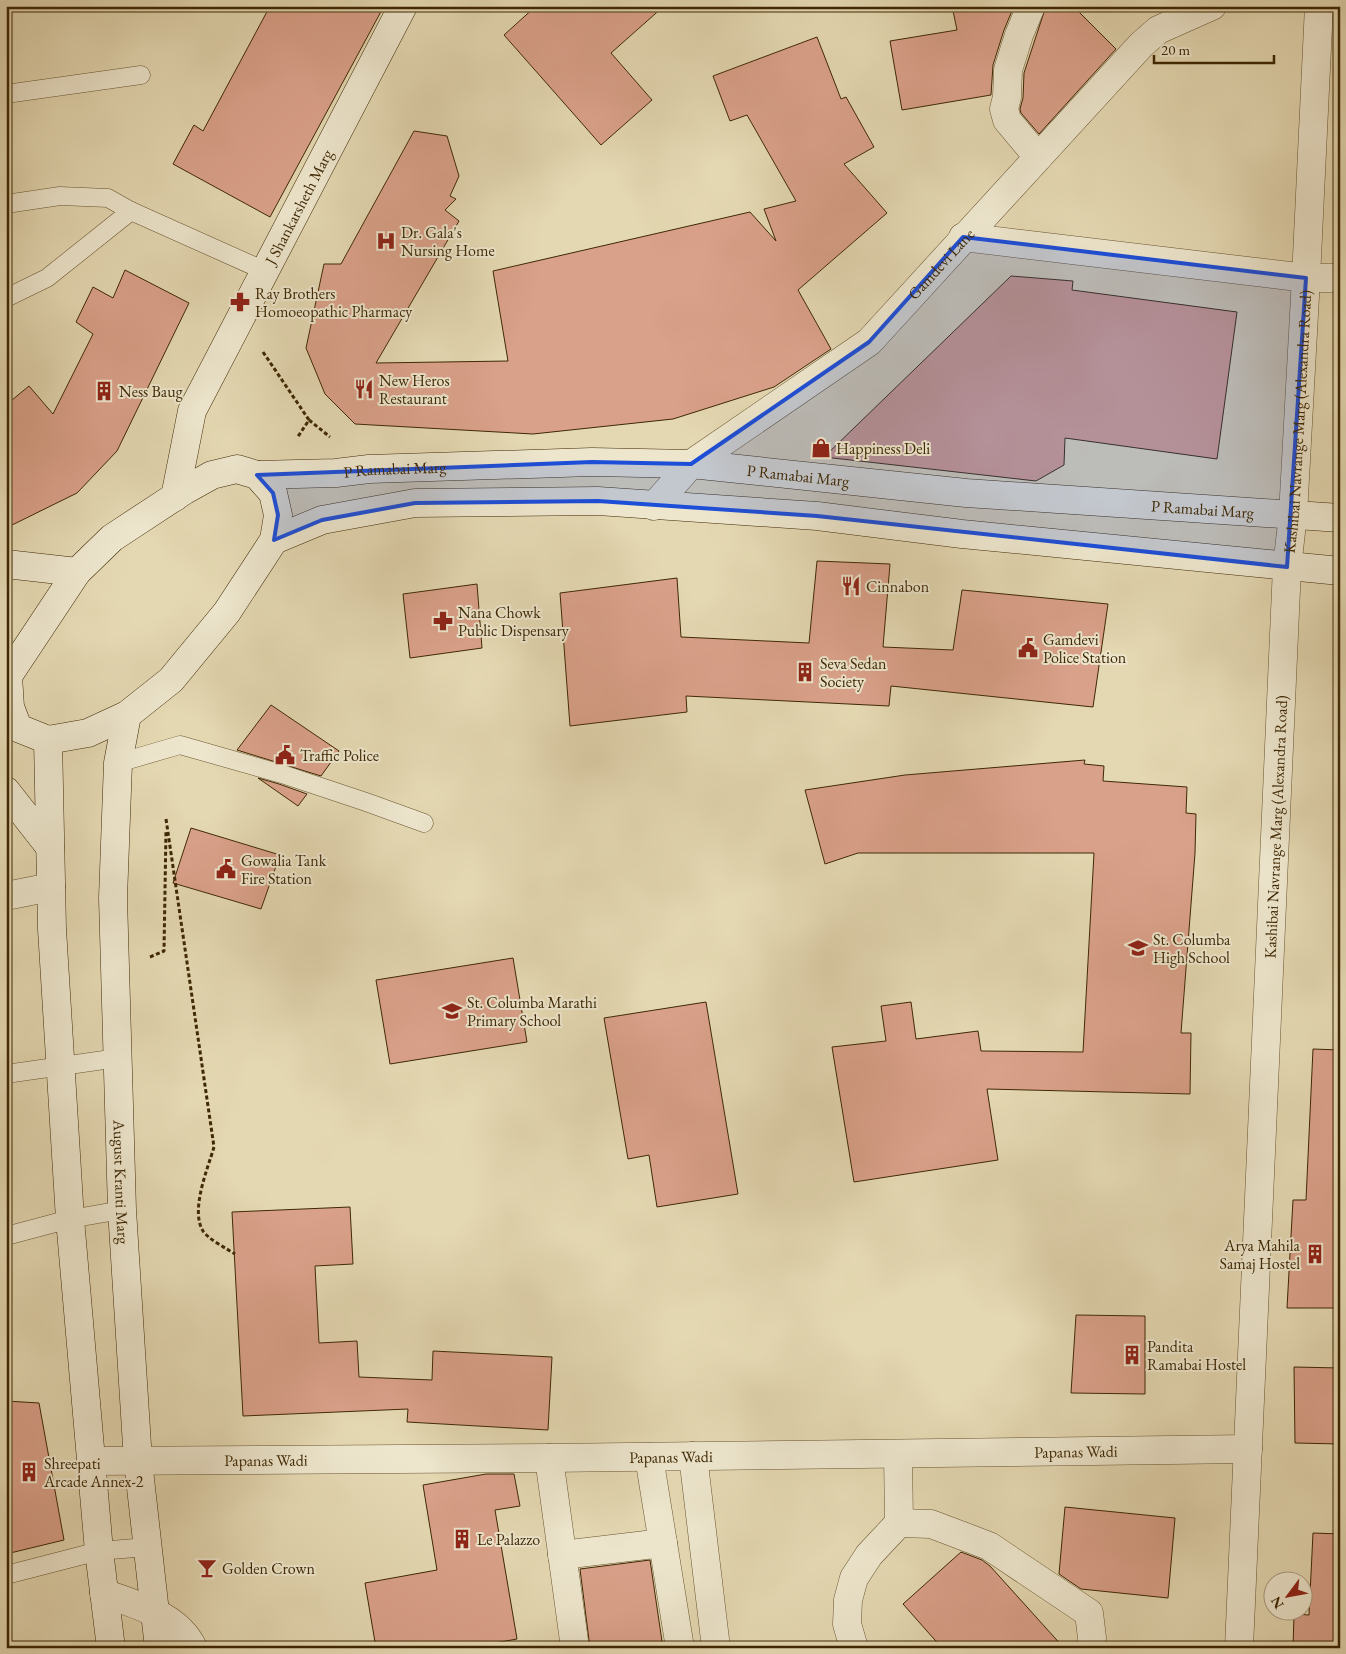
<svg xmlns="http://www.w3.org/2000/svg" width="1346" height="1654" font-family="'EB Garamond',serif">
<style>
.building{fill:#daa18a;stroke:#3e2804}
.lines{fill:none;stroke-linecap:round;stroke-linejoin:round}
.service-casing{stroke:#685430;stroke-width:19}
.minor-casing{stroke:#685430;stroke-width:29}
.secondary-casing{stroke:#3e2804;stroke-width:29}
.path{stroke:#3e2804;stroke-width:3;stroke-dasharray:4 2.5;stroke-linecap:butt}
.service{stroke:#ede6cd;stroke-width:18}
.minor{stroke:#ede6cd;stroke-width:28}
.secondary{stroke:#ede6cd;stroke-width:28}
.marked{fill:#1d4ed8;fill-opacity:0.2;stroke:#1d4ed8;stroke-width:4;stroke-linejoin:round}
.labels{text-anchor:middle;stroke-width:4;stroke-linejoin:round;paint-order:stroke}
.street-label{font-size:16px;fill:#3e2804;stroke:#ede6cd}
.poi-label{font-size:16px;fill:#3e2804;stroke:#ede6cd;text-anchor:start}
</style>
<rect width="100%" height="100%" fill="#e4d8b2"/>
<filter id="stains"><feTurbulence type="fractalNoise" baseFrequency=".004" numOctaves="4"/><feColorMatrix values="0 0 0 0 .2 0 0 0 0 .09 0 0 0 0 .02 0 0 0 .5 -.17"/></filter>
<radialGradient id="worn" r=".72"><stop offset=".6" stop-color="#630" stop-opacity="0"/><stop offset="1" stop-color="#630" stop-opacity=".3"/></radialGradient>
<g class="building">
<polygon points="270,6 384,6 270,217 173,164 194,125 203,131"/>
<polygon points="536,6 664,6 611,53 652,100 601,145 504,35"/>
<polygon points="952,6 1014,6 1004,30 993,65 991,95 902,110 890,41 957,30"/>
<polygon points="1046,6 1073,6 1116,49 1039,134 1021,113 1020,109 1023,98 1024,73"/>
<polygon points="817,37 841,99 846,97 874,147 844,164 887,213 798,290 831,349 774,387 673,419 533,434 355,424 325,394 306,348 324,264 341,264 414,131 447,136 459,176 450,196 456,199 445,210 459,221 376,363 508,361 493,271 750,212 776,241 764,209 796,201 747,115 730,121 713,76"/>
<polygon points="125,270 189,303 117,451 77,493 6,528 6,405 29,386 53,414 93,334 76,322 93,287 113,298"/>
<polygon points="1011,276 1073,281 1072,290 1237,312 1217,459 1065,438 1064,465 1036,481 824,457"/>
<polygon points="817,561 890,564 883,647 953,650 962,590 1108,604 1093,707 891,686 889,706 686,696 687,712 570,726 560,593 677,578 681,637 809,643"/>
<polygon points="477,584 482,648 410,658 403,594"/>
<polygon points="271,705 339,751 321,776 237,750"/>
<polygon points="1085,760 1084,764 1104,766 1103,781 1187,787 1186,813 1196,814 1195,853 1181,1033 1191,1033 1190,1094 987,1089 998,1160 854,1182 832,1047 886,1041 881,1006 911,1002 916,1039 978,1031 981,1051 1083,1052 1094,853 858,853 825,864 805,790 905,775"/>
<polygon points="258,778 279,784 307,794 298,806"/>
<polygon points="191,828 280,855 261,909 173,883"/>
<polygon points="513,958 527,1042 390,1064 376,980"/>
<polygon points="706,1002 738,1194 657,1207 649,1155 628,1159 604,1018"/>
<polygon points="1313,1049 1340,1050 1340,1308 1287,1308 1293,1200 1306,1200"/>
<polygon points="350,1207 353,1264 315,1266 319,1343 357,1341 359,1377 432,1380 433,1351 552,1357 548,1430 407,1422 408,1409 243,1416 232,1212"/>
<polygon points="1076,1315 1145,1316 1145,1394 1071,1393"/>
<polygon points="1294,1367 1340,1368 1340,1444 1295,1443"/>
<polygon points="6,1401 39,1403 64,1540 6,1554"/>
<polygon points="486,1474 514,1474 520,1506 495,1510 517,1639 467,1648 376,1648 365,1583 437,1570 423,1485"/>
<polygon points="1065,1507 1175,1518 1168,1598 1081,1589 1059,1574"/>
<polygon points="1313,1533 1340,1534 1340,1648 1293,1648 1294,1614 1309,1615"/>
<polygon points="961,1552 982,1560 990,1566 1064,1648 942,1648 903,1604"/>
<polygon points="650,1560 663,1648 590,1648 580,1569"/>
</g>
<g class="lines">
<defs>
<g id="service">
<polyline points="6,94 141,75"/>
<polyline points="6,204 60,196 108,198 131,211 265,271"/>
<polyline points="6,298 47,278 131,211"/>
<polyline points="118,763 180,745 282,774 366,802 424,823"/>
<polyline points="6,1074 118,1058"/>
<polyline points="6,1236 70,1219 122,1210"/>
<polyline points="6,1575 99,1551 147,1547"/>
</g>
<g id="minor">
<polyline points="1031,6 1019,35 1008,70 1007,97 1004,109 1007,120 1038,157"/>
<polyline points="963,237 1306,278 1340,278"/>
<path id="s1" d="M654 506 691 464 869 342 1141 45 1158 30 1212 6"/>
<polyline points="6,896 51,887"/>
<polyline points="693,1456 716,1648"/>
<polyline points="649,1457 680,1648"/>
<polyline points="549,1458 575,1648"/>
<path id="s2" d="M92 1461 549 1458 1248 1449"/>
<polyline points="899,1523 931,1524 989,1546 1089,1613 1092,1638 1090,1648"/>
<polyline points="562,1555 663,1543"/>
<path d="M104 1593C136 1605 178 1615 193 1648"/>
<polyline points="854,1648 847,1624 848,1600 854,1578 869,1555 899,1523 898,1454"/>
<path id="s3" d="M1239 1648 1287 567 1293 515 1306 278 1319 6"/>
</g>
<g id="secondary">
<polygon points="237,469 257,475 273,493 278,515 274,540 227,612 171,680 127,715 88,733 48,740 18,728 10,707 8,676 77,572 112,538 185,490 212,475"/>
<path id="s4" d="M257 475 336 473 369 469 592 462 691 464 966 493 1340 518"/>
<path id="s5" d="M175 497 192 411 403 6"/>
<polyline points="274,540 322,520 415,503 598,501 817,516 962,534 1340,571"/>
<polyline points="6,564 77,572"/>
<path id="s6" d="M127 715 118 763 113 898 122 1210 138 1461 159 1648"/>
<polyline points="48,740 52,929 70,1219 99,1551 111,1648"/>
<polyline points="6,791 50,847"/>
</g>
</defs>
<use href="#service" class="service-casing"/>
<use href="#minor" class="minor-casing"/>
<use href="#secondary" class="secondary-casing"/>
<g class="path">
<polyline points="263,352 309,420 297,438"/>
<polyline points="309,420 330,437"/>
<path d="M166 819 214 1147C208 1168 190 1210 203 1231 207 1238 227 1249 235 1254"/>
<polyline points="150,957 164,951 166,830"/>
</g>
<use href="#service" class="service"/>
<use href="#minor" class="minor"/>
<use href="#secondary" class="secondary"/>
</g>
<path class="marked" d="M963 237 1306 278 1287 567 817 516 598 501 415 503 322 520 274 540 278 515 273 493 257 475 592 462 691 464 869 342Z"/>
<defs>
<symbol id="hospital-bare" viewBox="-9 -9 18 18"><path d="M-5-5h3v3.5h4V-5h3V5h-3V1.5h-4V5h-3Z" fill="#8f2418" stroke="#ede6cd" stroke-width="2.5" paint-order="stroke"/></symbol>
<symbol id="pharmacy-bare" viewBox="-9 -9 18 18"><path d="M-2-6h4v4h4v4h-4v4h-4v-4h-4v-4h4Z" fill="#8f2418" stroke="#ede6cd" stroke-width="2.5" paint-order="stroke"/></symbol>
<symbol id="restaurant-bare" viewBox="-9 -9 18 18"><path d="M-5-6h1v4h1v-4h1v4h1v-4h1v5L-1.5 .5V6h-2V.5L-5-1ZM5-6V6H3V1.5H1.5Q1.5-4 5-6Z" fill="#8f2418" stroke="#ede6cd" stroke-width="2.5" paint-order="stroke"/></symbol>
<symbol id="building-bare" viewBox="-9 -9 18 18"><path d="M-4-6H4V6H1V3H-1V6H-4ZM-2.5-4.3h1.7v1.8h-1.7ZM.8-4.3h1.7v1.8H.8ZM-2.5-1h1.7V.8h-1.7ZM.8-1h1.7V.8H.8Z" fill="#8f2418" stroke="#ede6cd" stroke-width="2.5" paint-order="stroke"/></symbol>
<symbol id="shop-bare" viewBox="-9 -9 18 18"><path d="M-5-2.5h2.3a2.7 3.5 0 0 1 5.4 0H5L5.5 6h-11ZM-1.5-2.5h3a1.5 2.3 0 0 0-3 0Z" fill="#8f2418" stroke="#ede6cd" stroke-width="2.5" paint-order="stroke"/></symbol>
<symbol id="civic-bare" viewBox="-9 -9 18 18"><path d="M-.6-6.5H3V-4.5H.6V-3L4-1V1h2V6H-6V1h2V-1L-.6-3ZM-1.2 2.5V6h2.4V2.5Z" fill="#8f2418" stroke="#ede6cd" stroke-width="2.5" paint-order="stroke"/></symbol>
<symbol id="school-bare" viewBox="-9 -9 18 18"><path d="M0-5L7-2L0 1L-7-2ZM-4 1L0 2.5L4 1V4Q0 6-4 4Z" fill="#8f2418" stroke="#ede6cd" stroke-width="2.5" paint-order="stroke"/></symbol>
<symbol id="bar-bare" viewBox="-9 -9 18 18"><path d="M-6-5H6L.8 .8V4.5H3.5V6h-7V4.5H-.8V.8Z" fill="#8f2418" stroke="#ede6cd" stroke-width="2.5" paint-order="stroke"/></symbol>
</defs>
<g fill-rule="evenodd">
<use href="#hospital-bare" x="372" y="227" width="28" height="28"/>
<use href="#pharmacy-bare" x="226" y="288" width="28" height="28"/>
<use href="#restaurant-bare" x="350" y="375" width="28" height="28"/>
<use href="#building-bare" x="90" y="377" width="28" height="28"/>
<use href="#shop-bare" x="807" y="434" width="28" height="28"/>
<use href="#restaurant-bare" x="837" y="572" width="28" height="28"/>
<use href="#pharmacy-bare" x="429" y="607" width="28" height="28"/>
<use href="#civic-bare" x="1014" y="634" width="28" height="28"/>
<use href="#building-bare" x="791" y="658" width="28" height="28"/>
<use href="#civic-bare" x="271" y="741" width="28" height="28"/>
<use href="#civic-bare" x="212" y="855" width="28" height="28"/>
<use href="#school-bare" x="1124" y="934" width="28" height="28"/>
<use href="#school-bare" x="438" y="997" width="28" height="28"/>
<use href="#building-bare" x="1301" y="1240" width="28" height="28"/>
<use href="#building-bare" x="1118" y="1341" width="28" height="28"/>
<use href="#building-bare" x="15" y="1458" width="28" height="28"/>
<use href="#building-bare" x="448" y="1525" width="28" height="28"/>
<use href="#bar-bare" x="193" y="1554" width="28" height="28"/>
</g>
<g class="labels">
<g class="street-label">
<text dy="6" stroke="none"><textPath href="#s5" startOffset="318">J Shankarsheth Marg</textPath></text>
<text dy="6" stroke="none"><textPath href="#s1" startOffset="378">Gamdevi Lane</textPath></text>
<text dy="6" stroke="none"><textPath href="#s3" startOffset="1228">Kashibai Navrange Marg (Alexandra Road)</textPath></text>
<text dy="6" stroke="none"><textPath href="#s4" startOffset="138">P Ramabai Marg</textPath></text>
<text dy="6" stroke="none"><textPath href="#s4" startOffset="542">P Ramabai Marg</textPath></text>
<text dy="6" stroke="none"><textPath href="#s4" startOffset="948">P Ramabai Marg</textPath></text>
<text dy="6" stroke="none"><textPath href="#s3" startOffset="822">Kashibai Navrange Marg (Alexandra Road)</textPath></text>
<text dy="6" stroke="none"><textPath href="#s6" startOffset="468">August Kranti Marg</textPath></text>
<text dy="6" stroke="none"><textPath href="#s2" startOffset="984">Papanas Wadi</textPath></text>
<text dy="6" stroke="none"><textPath href="#s2" startOffset="579">Papanas Wadi</textPath></text>
<text dy="6" stroke="none"><textPath href="#s2" startOffset="174">Papanas Wadi</textPath></text>
</g>
<g class="poi-label">
<text x="401" y="238">Dr. Gala's<tspan x="401" dy="18">Nursing Home</tspan></text>
<text x="255" y="299">Ray Brothers<tspan x="255" dy="18">Homoeopathic Pharmacy</tspan></text>
<text x="379" y="386">New Heros<tspan x="379" dy="18">Restaurant</tspan></text>
<text x="119" y="397">Ness Baug</text>
<text x="836" y="454">Happiness Deli</text>
<text x="866" y="592">Cinnabon</text>
<text x="458" y="618">Nana Chowk<tspan x="458" dy="18">Public Dispensary</tspan></text>
<text x="1043" y="645">Gamdevi<tspan x="1043" dy="18">Police Station</tspan></text>
<text x="820" y="669">Seva Sedan<tspan x="820" dy="18">Society</tspan></text>
<text x="300" y="761">Traffic Police</text>
<text x="241" y="866">Gowalia Tank<tspan x="241" dy="18">Fire Station</tspan></text>
<text x="1153" y="945">St. Columba<tspan x="1153" dy="18">High School</tspan></text>
<text x="467" y="1008">St. Columba Marathi<tspan x="467" dy="18">Primary School</tspan></text>
<text x="1300" y="1251" text-anchor="end">Arya Mahila<tspan x="1300" dy="18">Samaj Hostel</tspan></text>
<text x="1147" y="1352">Pandita<tspan x="1147" dy="18">Ramabai Hostel</tspan></text>
<text x="44" y="1469">Shreepati<tspan x="44" dy="18">Arcade Annex-2</tspan></text>
<text x="477" y="1545">Le Palazzo</text>
<text x="222" y="1574">Golden Crown</text>
</g>
</g>
<rect width="1346" height="1654" fill="none" stroke="#e4d8b2" stroke-width="25"/>
<rect x="8" y="8" width="1331" height="1639" fill="none" stroke="#3e2804" stroke-width="2.5"/>
<rect x="12" y="12" width="1321" height="1629" fill="none" stroke="#3e2804"/>
<g transform="translate(1288 1596) rotate(238)"><circle r="24" fill="#ede6cd" stroke="#a79a7d"/>
<path d="M0-4L9 19L0 12L-9 19Z" fill="#8f2418"/>
<text y="-8" font-size="14" font-weight="bold" text-anchor="middle" fill="#3e2804">N</text>
</g>
<path d="M1154 55v8h120v-8" fill="none" stroke="#3e2804" stroke-width="2.5"/>
<text x="1161" y="55" font-size="15" fill="#3e2804" stroke="#ede6cd" stroke-width="4" paint-order="stroke">20 m</text>
<rect width="100%" height="100%" filter="url(#stains)"/>
<rect width="100%" height="100%" fill="url(#worn)"/>
</svg>
